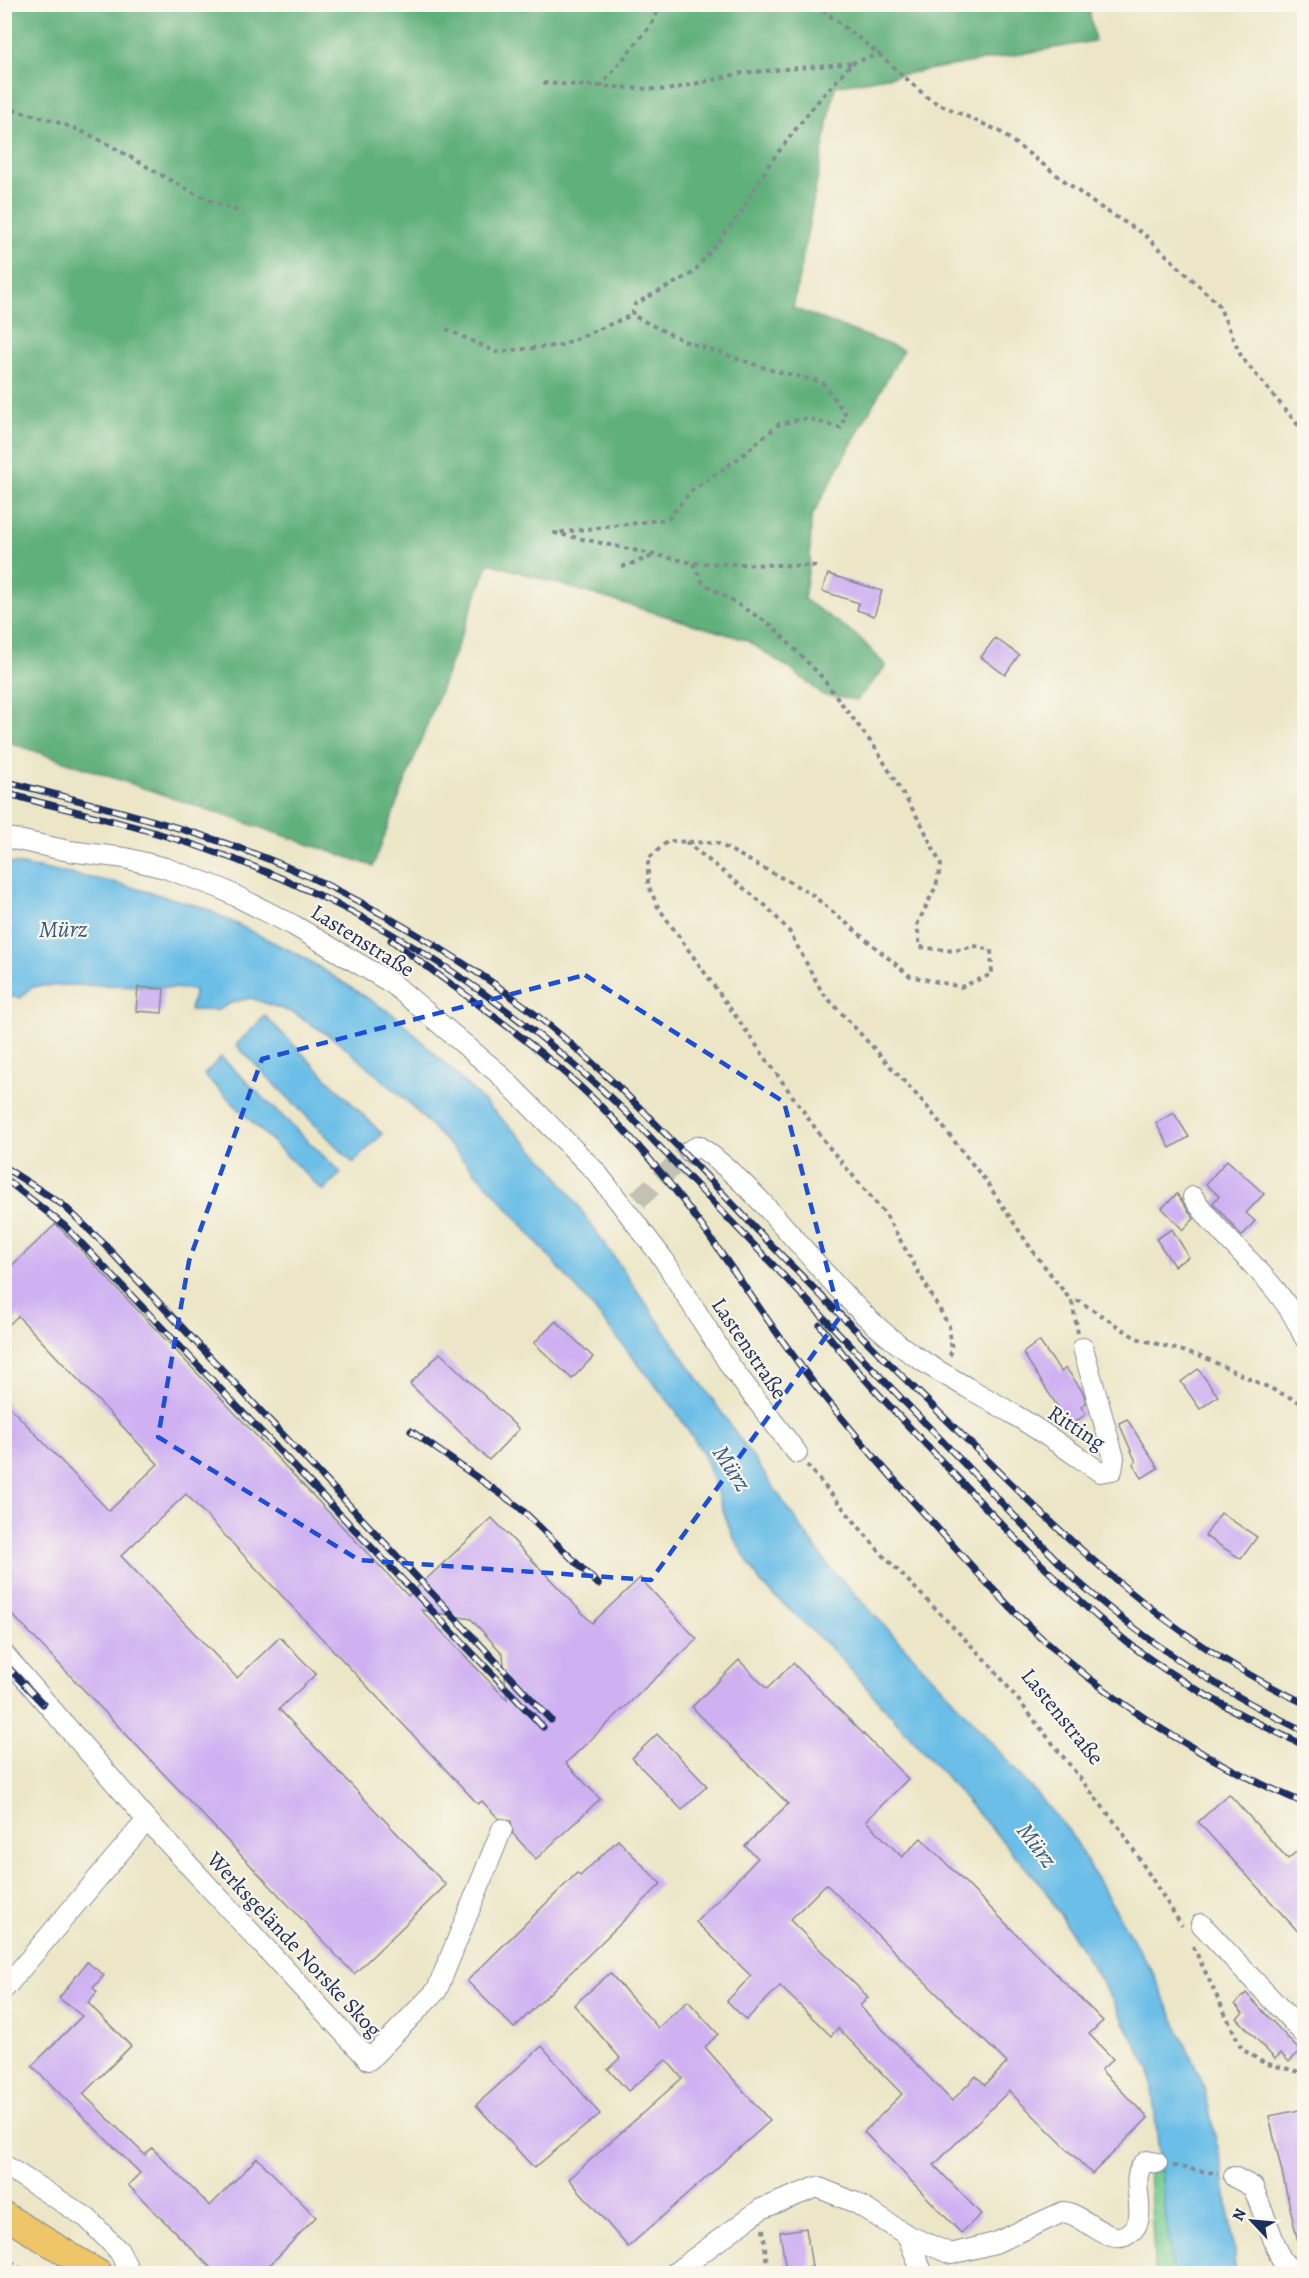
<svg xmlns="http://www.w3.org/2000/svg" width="1309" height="2278" font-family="Alegreya,serif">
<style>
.green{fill:#76cd91;stroke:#487e78;stroke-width:1.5}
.forest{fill:#60b07b;stroke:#3e706c;stroke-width:1.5}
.water{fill:#6bbee7;stroke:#4376a2;stroke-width:1.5}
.building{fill:#cfb1f2;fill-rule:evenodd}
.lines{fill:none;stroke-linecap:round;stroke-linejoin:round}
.minor-tunnel{stroke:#c2c1b2;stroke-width:20;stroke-dasharray:20 10;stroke-linecap:butt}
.minor-casing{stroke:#848a92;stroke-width:22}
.major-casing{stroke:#848a92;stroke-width:28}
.path{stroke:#848a92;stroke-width:4;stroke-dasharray:4.5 4.5;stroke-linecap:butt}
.minor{stroke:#fff;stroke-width:20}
.major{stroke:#eec569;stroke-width:26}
.rail-casing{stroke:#1b2f5e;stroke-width:7}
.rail{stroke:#fbf7ec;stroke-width:4.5;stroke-dasharray:14;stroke-linecap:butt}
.marked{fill:none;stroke:#1d4ed8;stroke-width:4.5;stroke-dasharray:12 8;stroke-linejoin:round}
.labels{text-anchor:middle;stroke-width:4.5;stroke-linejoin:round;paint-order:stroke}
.street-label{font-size:22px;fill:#1b2f5e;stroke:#fbf7ec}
.water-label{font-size:24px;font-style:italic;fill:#335a87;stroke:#fbf7ec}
</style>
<rect width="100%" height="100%" fill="#fbf7ec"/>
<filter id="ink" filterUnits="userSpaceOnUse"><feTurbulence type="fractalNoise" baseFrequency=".0167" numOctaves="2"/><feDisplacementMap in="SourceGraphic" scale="12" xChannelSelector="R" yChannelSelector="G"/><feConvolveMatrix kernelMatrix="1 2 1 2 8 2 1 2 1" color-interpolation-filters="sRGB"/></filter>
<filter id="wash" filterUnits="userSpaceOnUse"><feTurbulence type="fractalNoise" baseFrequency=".008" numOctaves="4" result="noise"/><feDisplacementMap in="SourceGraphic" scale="24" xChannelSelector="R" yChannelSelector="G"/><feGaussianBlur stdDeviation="1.35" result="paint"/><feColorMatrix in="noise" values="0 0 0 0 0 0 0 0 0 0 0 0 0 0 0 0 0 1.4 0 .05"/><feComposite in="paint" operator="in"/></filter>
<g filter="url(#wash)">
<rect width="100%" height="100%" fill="#ece6c7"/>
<polygon class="green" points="1149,2169 1163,2170 1172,2273 1155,2273"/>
<polygon class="forest" points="5,4 1088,5 1095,41 835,86 793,308 903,350 811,518 810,560 804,599 860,638 886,666 857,700 823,695 789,668 746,640 489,563 373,866 5,741"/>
<g class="water">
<path d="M5 862 113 882 202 907 303 957 397 1017 552 1168 826 1563 951 1697 1068 1830 1154 1975 1203 2084 1221 2162 1234 2252V2273H1172L1150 2070 1109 1994 1043 1887 835 1652 761 1583 732 1535 703 1453 673 1407 589 1303 495 1193 408 1102 339 1042 296 1014 251 998 233 1002 218 1010H190L195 990C142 984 91 984 38 986L30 988 21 998 5 996Z"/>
<polygon points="265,1016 382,1134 353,1163 236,1045"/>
<polygon points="221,1057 341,1173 323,1191 204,1075"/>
</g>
<g id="blocks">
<g class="building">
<polygon points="828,574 882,591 874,616 857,610 859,603 822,591"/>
<polygon points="995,638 1019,655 1005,675 981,657"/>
<polygon points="138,987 164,989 162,1013 136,1011"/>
<polygon points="1174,1113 1189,1137 1170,1148 1156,1123"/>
<polygon points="1227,1160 1264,1194 1246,1213 1255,1221 1242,1236 1213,1203 1219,1196 1206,1184"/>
<polygon points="1177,1194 1194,1219 1183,1230 1162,1208"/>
<path d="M56 1224 408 1596 492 1518 592 1623 640 1578 697 1639 566 1763 600 1799 536 1859 513 1834 511 1821 498 1818 482 1801 478 1804 186 1494 121 1556 237 1678 280 1637 316 1674 279 1709 446 1885 354 1974 4 1606V1401L109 1511 158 1464 18 1316 4 1329V1273ZM421 1610 471 1619 503 1654 507 1700Z"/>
<polygon points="1172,1229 1189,1257 1174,1266 1156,1239"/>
<polygon points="556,1321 593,1357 572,1379 534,1343"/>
<polygon points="1039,1341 1061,1372 1066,1368 1083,1392 1086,1403 1081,1407 1086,1414 1070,1426 1023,1353"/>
<polygon points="440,1353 519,1429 489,1460 410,1384"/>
<polygon points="1198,1369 1218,1396 1200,1409 1181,1382"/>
<polygon points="1127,1419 1158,1468 1142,1478 1133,1464 1136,1462 1119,1423"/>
<polygon points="1221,1513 1257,1537 1241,1559 1205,1536"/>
<path d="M739 1660 767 1689 793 1663 908 1779 866 1821 902 1857 921 1838 1103 2021 1089 2034 1113 2059 1101 2070 1148 2118 1092 2174 1009 2091 934 2165 981 2214 961 2233 864 2132 902 2094 838 2028 831 2036 780 1986 746 2020 727 2001 751 1976 696 1922 758 1858 745 1846 788 1804 692 1707ZM826 1884 1007 2063 985 2085 976 2076 952 2101 860 2006 868 1997 790 1920Z"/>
<polygon points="657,1734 707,1786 682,1810 632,1758"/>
<polygon points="1229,1794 1288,1859 1305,1844 1305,1939 1198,1822"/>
<polygon points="618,1840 661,1884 514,2028 467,1981 577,1873 580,1876"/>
<polygon points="87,1962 104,1975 93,1988 97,1992 88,2003 131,2046 83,2094 145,2155 152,2148 210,2206 257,2158 316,2217 261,2274 217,2274 128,2185 140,2173 32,2066 82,2016 59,1998"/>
<polygon points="610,1973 658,2028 688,2001 718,2034 705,2047 770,2121 628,2247 569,2179 682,2078 666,2060 628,2091 608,2069 620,2058 574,2005"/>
<polygon points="1246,1993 1300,2051 1289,2062 1281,2053 1275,2059 1237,2018 1243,2013 1235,2004"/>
<polygon points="542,2046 600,2114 534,2168 476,2105"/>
<polygon points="1305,2109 1305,2242 1298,2242 1269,2116"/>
<polygon points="806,2228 812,2267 786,2271 780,2232"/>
</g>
</g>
</g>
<g filter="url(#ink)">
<use href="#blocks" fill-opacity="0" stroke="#848a92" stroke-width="1.5"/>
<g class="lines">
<polyline class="minor-tunnel" points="638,1200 689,1151"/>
<defs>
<g id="minor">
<polyline points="4,837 69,851 125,858 165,868 220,888 293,925 393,984 498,1073 597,1173 664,1260 731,1367 797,1453"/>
<path d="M689 1151 699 1146C770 1197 816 1274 882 1331 921 1365 969 1387 1013 1414 1043 1432 1071 1452 1100 1472L1112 1470 1114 1458 1083 1348"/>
<path d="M1193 1197C1227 1247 1281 1280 1304 1337"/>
<polyline points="4,1654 147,1820 369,2060 437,1990 502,1829"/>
<polyline points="1201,1924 1304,2034"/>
<polyline points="4,1989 147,1820"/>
<polyline points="4,2165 87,2218 119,2251 131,2274"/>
<polyline points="1234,2177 1253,2187 1281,2259 1287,2266 1299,2274"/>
<polyline points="907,2235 923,2274"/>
<path d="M673 2274 761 2209 817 2187 856 2203 907 2235 951 2254 995 2243 1063 2212C1085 2213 1112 2253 1133 2230 1150 2212 1125 2175 1147 2161L1157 2163"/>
</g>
<polyline id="major" points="4,2215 100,2274"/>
</defs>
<use href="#minor" class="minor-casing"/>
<use href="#major" class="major-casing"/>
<g class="path">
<polyline points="815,4 879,54 930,100 999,131 1095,204 1144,234 1218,304 1242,358 1304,432"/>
<polyline points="852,63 879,54"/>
<polyline points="543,83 668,90 742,73 852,63 812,108 770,163 740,214 693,273 635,304 632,315 684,341 771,370 822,382 846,415 840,428 807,418 779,424 739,458 691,491 668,519 555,533 693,563 819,566"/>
<polyline points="600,87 651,25 661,4"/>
<path d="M4 108C31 114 58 121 83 132 138 157 185 196 243 212"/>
<polyline points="446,329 496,352 562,345 632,315"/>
<polyline points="693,563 703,583 771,625 821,676 876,749 922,825 941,865 936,886 917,925 920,947 954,951 975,946 991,950 992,974 961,987 910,976 810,893 717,843 668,841 648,859 648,885 658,907 828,1146 886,1215 949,1326 952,1351 948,1358"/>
<polyline points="622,567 656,555"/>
<polyline points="686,842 766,906 789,931 822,992 925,1104 985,1180 1032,1250 1072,1302"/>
<polyline points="1078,1333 1072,1302 1079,1301 1136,1338 1201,1356 1304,1404"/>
<polyline points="807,1465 879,1551 993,1668 1121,1830 1182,1926"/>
<polyline points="1193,1946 1242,2049 1264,2063 1304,2073"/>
<polyline points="1173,2166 1218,2174"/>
<polyline points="763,2229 768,2274"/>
<polyline points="4,2256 28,2274"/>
<polyline points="149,2267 158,2274"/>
</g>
<use href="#minor" class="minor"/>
<use href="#major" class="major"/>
<defs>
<g id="rail">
<path d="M4 781C101 807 200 829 292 869 359 898 424 937 484 977 581 1042 662 1129 742 1214 812 1289 887 1361 960 1433 1066 1538 1166 1639 1304 1703"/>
<path d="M4 793C72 811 140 826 206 849 366 904 505 996 626 1112L1075 1579C1144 1641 1220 1691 1304 1731"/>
<path d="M391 940C475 1003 562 1060 632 1139 701 1215 753 1304 815 1385 852 1432 891 1477 931 1521 965 1559 999 1598 1036 1633 1114 1705 1207 1762 1304 1803"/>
<polyline points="4,1167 63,1205 101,1241 551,1720"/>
<polyline points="4,1178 66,1227 543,1727"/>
<path d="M820 1325C859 1376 904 1421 948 1468 1000 1523 1052 1578 1110 1628 1166 1676 1237 1715 1304 1745"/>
<polyline points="411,1431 519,1507 598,1584"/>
<polyline points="4,1663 43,1704"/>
</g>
</defs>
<use href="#rail" class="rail-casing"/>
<use href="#rail" class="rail"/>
</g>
</g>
<path class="marked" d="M585 975 784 1102 840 1317 651 1580 359 1560 158 1437 189 1261 262 1059Z"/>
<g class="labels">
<g class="street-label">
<text transform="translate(363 940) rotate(32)" y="8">Lastenstraße</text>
<text transform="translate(750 1348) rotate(56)" y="8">Lastenstraße</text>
<text transform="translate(1077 1427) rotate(33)" y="8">Ritting</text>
<text transform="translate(1063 1716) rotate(51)" y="8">Lastenstraße</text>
<text transform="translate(295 1944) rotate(47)" y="8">Werksgelände Norske Skog</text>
</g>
<g class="water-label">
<text x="63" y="937">Mürz</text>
<text transform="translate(732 1468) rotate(57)" y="8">Mürz</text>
<text transform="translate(1037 1845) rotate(53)" y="8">Mürz</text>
</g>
</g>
<rect width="1309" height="2278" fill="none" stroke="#fbf7ec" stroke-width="24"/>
<g transform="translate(1252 2221) rotate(296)" stroke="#fbf7ec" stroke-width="4.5" paint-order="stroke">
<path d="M0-4.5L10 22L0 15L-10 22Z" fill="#1b2f5e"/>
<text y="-9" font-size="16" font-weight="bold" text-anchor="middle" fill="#1b2f5e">N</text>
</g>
</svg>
